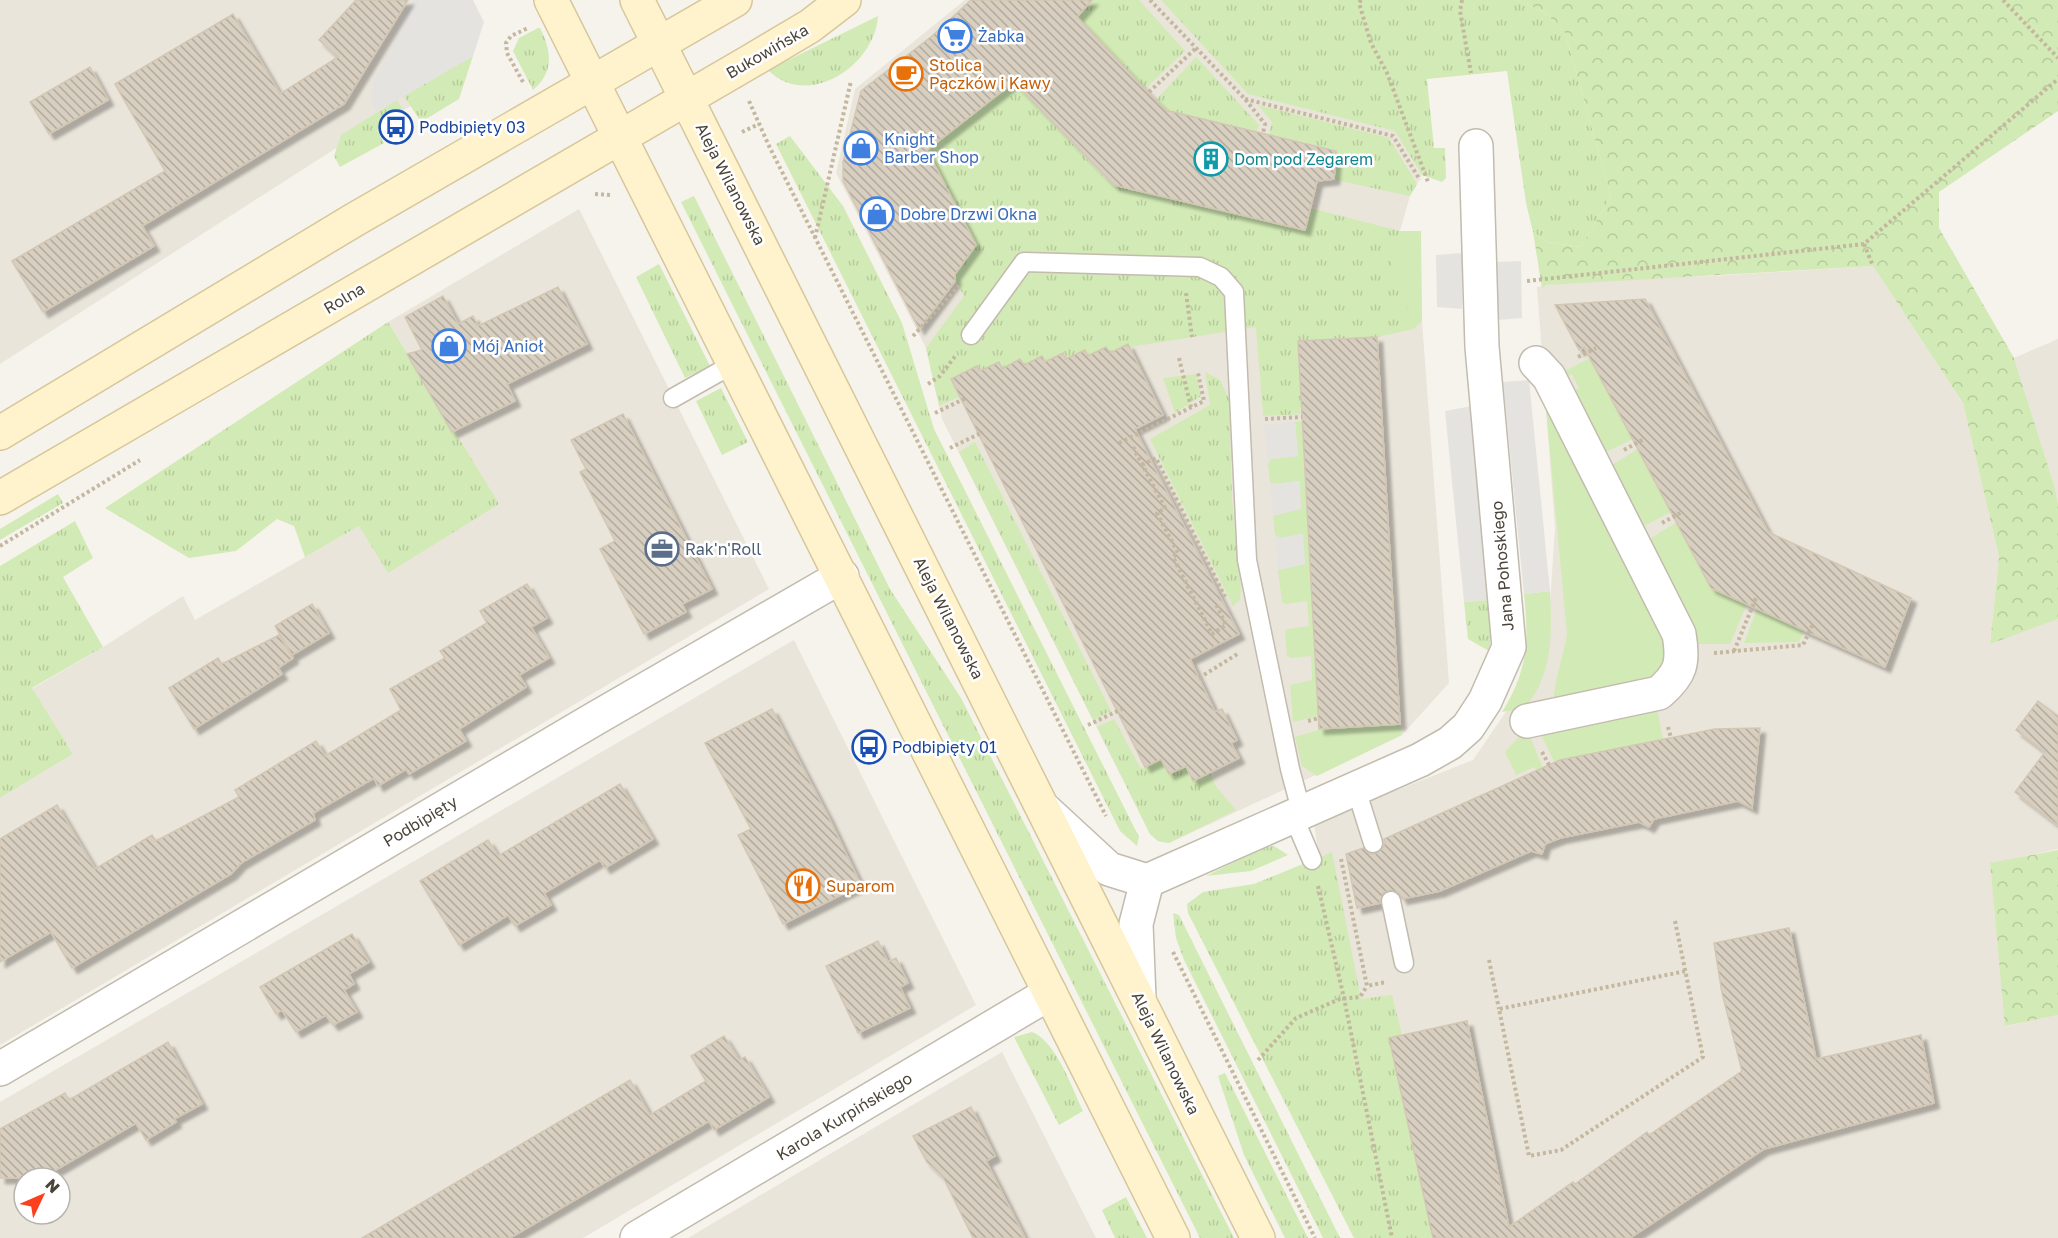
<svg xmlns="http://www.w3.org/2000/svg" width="2058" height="1238" font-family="'Golos Text',sans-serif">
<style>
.residential{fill:#eae5da;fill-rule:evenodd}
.grass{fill:url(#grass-tufts)}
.forest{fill:url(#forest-crowns)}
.garden{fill:#d2eab5}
.parking{fill:#e5e3e0}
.building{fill:url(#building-back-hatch);stroke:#d3c7b4;stroke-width:1.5;filter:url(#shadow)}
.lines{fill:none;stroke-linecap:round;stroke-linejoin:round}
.lane-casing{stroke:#c2bbae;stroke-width:21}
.street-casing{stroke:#c2bbae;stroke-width:36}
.secondary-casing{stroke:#d6c79b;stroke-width:36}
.path{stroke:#c4b79f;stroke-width:4;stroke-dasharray:3 3;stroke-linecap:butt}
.lane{stroke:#fff;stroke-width:18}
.street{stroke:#fff;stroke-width:33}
.secondary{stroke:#fff3cd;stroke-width:33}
.labels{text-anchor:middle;stroke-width:5;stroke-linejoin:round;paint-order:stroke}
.shop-label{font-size:16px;fill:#366cbe;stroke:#fff;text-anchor:start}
.street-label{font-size:16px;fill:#4b4439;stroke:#fff}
.food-label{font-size:16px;fill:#c56008;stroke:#fff;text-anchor:start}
.transit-label{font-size:16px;fill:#164399;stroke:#fff;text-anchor:start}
.culture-label{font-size:16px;fill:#0d838f;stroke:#fff;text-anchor:start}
.service-label{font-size:16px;fill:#4e5e75;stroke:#fff;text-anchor:start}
</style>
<defs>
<pattern id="grass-tufts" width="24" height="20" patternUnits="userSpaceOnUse" patternTransform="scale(1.5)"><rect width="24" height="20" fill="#d2eab5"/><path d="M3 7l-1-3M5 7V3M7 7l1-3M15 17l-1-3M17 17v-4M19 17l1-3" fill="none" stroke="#b6ca9c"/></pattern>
<pattern id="forest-crowns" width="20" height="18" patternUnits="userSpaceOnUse" patternTransform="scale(1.5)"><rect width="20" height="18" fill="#d2eab5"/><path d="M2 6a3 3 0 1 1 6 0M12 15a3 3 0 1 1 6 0" fill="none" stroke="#b6ca9c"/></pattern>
<pattern id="building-back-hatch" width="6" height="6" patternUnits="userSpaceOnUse" patternTransform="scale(1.5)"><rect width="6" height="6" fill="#d8cfc1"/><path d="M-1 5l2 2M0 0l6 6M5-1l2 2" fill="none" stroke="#b1aa9e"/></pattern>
<filter id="shadow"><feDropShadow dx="5.5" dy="5.5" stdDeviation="1.5" flood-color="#0004"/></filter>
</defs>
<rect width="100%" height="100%" fill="#f6f3ec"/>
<g class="residential">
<polygon points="0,0 473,0 470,50 456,81 341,145 0,364"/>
<polygon points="965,0 1342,0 1422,175 1410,196 1392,259 1421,267 1422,321 1449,683 1402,735 1169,843 1158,841 1150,834 942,419 926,348 836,173 855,89"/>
<polygon points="579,209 769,589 0,1045 0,798 73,754 32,689 103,647 183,596 195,620 359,526 457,435 388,322"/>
<polygon points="1873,266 1963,403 1999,557 1990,643 2058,619 2058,849 1990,864 2006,1026 2058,1015 2058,1238 1374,1238 1314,823 1473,760 1516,697 1549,619 1555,528 1537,287 1578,280 1714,276"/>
<polygon points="2058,339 2058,505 2055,488 2014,358"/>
<path d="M794 640 976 1005 583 1238H0V1102ZM24 1178H60V1214H24Z"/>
<polygon points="1002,1052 1096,1238 688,1238"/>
</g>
<g class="grass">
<polygon points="1092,0 1139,0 1185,51 1145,89 1077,17"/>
<polygon points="1161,0 1517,0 1546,13 1565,33 1611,196 1581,247 1547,242 1533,232 1526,203 1507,71 1427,79 1434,148 1445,148 1446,178 1442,182 1422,175 1395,131 1248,94"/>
<path d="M878 16C875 66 807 110 768 70Z"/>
<path d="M538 28H540C552 52 554 72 533 90L513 51 519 38Z"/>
<polygon points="473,56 459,99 421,122 404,96"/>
<polygon points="1196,57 1259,125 1257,131 1165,110 1156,100"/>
<polygon points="1013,81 1106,179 1132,191 1135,181 1310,208 1400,231 1392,260 1414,329 1377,337 1300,341 1303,406 1300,407 1301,414 1263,416 1256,327 1130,347 1128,344 1110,353 1106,347 1088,356 1085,350 1066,359 1063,353 1045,362 1041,356 1024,365 1020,359 1002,369 980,371 977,366 950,379 959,397 939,406 926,348 964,296 953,276 975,245 927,150"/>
<polygon points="397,100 405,114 377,130 384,143 340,167 334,156 341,135"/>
<polygon points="1258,105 1389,138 1417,184 1410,196 1331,179 1334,175 1334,151 1269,135 1272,122"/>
<polygon points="790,136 843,206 902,323 934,429 1139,837 1137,846 1120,831 776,144"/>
<polygon points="694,196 890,589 961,698 1234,1238 1200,1238 681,202"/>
<polygon points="659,264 710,366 685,378 636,277"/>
<polygon points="388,322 499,504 388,573 359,526 305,557 294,526 277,519 236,551 189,558 105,508"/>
<polygon points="1205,372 1220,380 1229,399 1232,499 1241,589 1240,600 1233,606 1150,439 1210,405"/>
<polygon points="1196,374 1201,396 1175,413 1163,378"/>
<polygon points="721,388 748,442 722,455 696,401"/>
<polygon points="975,442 1111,711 1093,720 959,452"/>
<polygon points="58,494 63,503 0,540 0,529"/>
<polygon points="75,521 93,558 63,577 103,647 32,688 73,754 0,798 0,566"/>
<polygon points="1487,600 1489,602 1492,628 1489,651 1468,639 1464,602"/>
<polygon points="1114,719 1141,769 1161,759 1186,766 1193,781 1210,773 1217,788 1236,810 1169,843 1158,841 1150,834 1097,727"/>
<polygon points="1274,846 1288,855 1251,871 1206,876 1264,847"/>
<polygon points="1332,852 1361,999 1392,995 1402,1035 1402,1089 1433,1238 1354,1238 1188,913 1187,904 1203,892 1254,884"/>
<polygon points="1173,913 1179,915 1340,1238 1323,1238 1184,960 1176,938"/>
<path d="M1032 1032C1056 1041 1072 1088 1083 1111L1059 1125 1014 1037Z"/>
<polygon points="1225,1073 1308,1238 1285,1238 1244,1155 1218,1076"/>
<polygon points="1126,1197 1147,1238 1115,1238 1102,1210"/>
</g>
<g class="forest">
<polygon points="1517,0 2058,0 2058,111 1939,192 1939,228 2014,358 2055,488 2058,505 2058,619 1990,644 1999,557 1963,403 1873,266 1546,285 1542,288 1533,232 1547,242 1581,247 1611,196 1565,33 1546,13"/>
<polygon points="2058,850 2058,1015 2005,1026 1990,863"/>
</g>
<g class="garden">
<polygon points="1400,231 1421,231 1422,321 1414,329 1391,260"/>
<polygon points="1590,358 1633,439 1602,454 1571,393 1579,388 1572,374 1566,377 1563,372"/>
<path d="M1551 407 1672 642 1660 678 1555 702C1551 690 1565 651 1567 634L1546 410Z"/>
<polygon points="1302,421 1318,716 1293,722 1290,685 1312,680 1311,656 1291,658 1287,656 1285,631 1288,629 1309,626 1307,601 1286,604 1282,602 1278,570 1305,564 1302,534 1280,538 1275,535 1273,516 1299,481 1273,484 1270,482 1268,463 1271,459 1298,456 1295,422"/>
<polygon points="1638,449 1671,512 1640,528 1609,467"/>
<polygon points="1677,522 1711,588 1747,604 1730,644 1694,644 1648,540"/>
<path d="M1550 591C1552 633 1553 675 1525 708L1502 712C1528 671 1529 640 1524 594Z"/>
<polygon points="1757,609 1804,631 1799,642 1744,643"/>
<polygon points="1656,704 1663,739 1555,763 1538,728"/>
<polygon points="1400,724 1402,735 1317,776 1302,766 1295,737 1322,729"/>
<polygon points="1528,732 1543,768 1537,771 1534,767 1516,775 1505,752 1522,734"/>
</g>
<g class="parking">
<polygon points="413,0 473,0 484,22 473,56 376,112 371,102 373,84"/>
<polygon points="1462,253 1462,309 1437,307 1436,255"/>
<polygon points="1521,261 1522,318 1498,320 1494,262"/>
<polygon points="1529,380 1550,591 1524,594 1503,382"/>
<polygon points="1472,406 1491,600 1464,602 1445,411"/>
<polygon points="1295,422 1298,456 1271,459 1268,463 1264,425"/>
<polygon points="1300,481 1301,509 1273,516 1270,482 1273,484"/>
<polygon points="1303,534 1305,564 1278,570 1275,535 1280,538"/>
</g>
<g class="building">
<polygon points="356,0 408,0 344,104 142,226 154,246 43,312 12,261 165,171 115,84 233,14 280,94 338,57 319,40"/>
<polygon points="971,0 1092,0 1077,17 1165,110 1336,151 1334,179 1317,181 1305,230 1114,185 1014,82 927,150 976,245 955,274 955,281 919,329 843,181 843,162 861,91 932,36"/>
<polygon points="90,67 108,100 49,134 30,102"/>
<polygon points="558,287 587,344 507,384 515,401 452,432 407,354 422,350 405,317 443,296 458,324 473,316 478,326"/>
<polygon points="1645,299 1768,532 1911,598 1885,667 1711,588 1584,347 1579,350 1555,305"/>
<polygon points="1377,337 1400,724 1319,729 1298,341"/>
<polygon points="1128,344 1163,415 1135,429 1239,634 1190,659 1215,712 1222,709 1237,740 1231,743 1239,758 1193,781 1186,766 1169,774 1161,759 1145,767 951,379 977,366 980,371 999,362 1002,369 1020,359 1024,365 1042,356 1045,362 1063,353 1066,359 1085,350 1088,356 1106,347 1110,353"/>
<polygon points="623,414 712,589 682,604 686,612 644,634 600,549 615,541 580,472 586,469 571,440"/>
<polygon points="527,584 547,618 531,627 549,658 519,675 526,687 459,729 466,741 409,774 406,769 378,786 374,778 313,813 315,820 241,863 231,874 72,968 51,932 0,962 0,839 57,805 95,869 152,835 156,841 239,797 235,790 316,741 325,756 401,710 390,689 445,658 440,651 487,623 480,611"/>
<polygon points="312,604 329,633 292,655 275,626"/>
<polygon points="279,635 293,658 278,668 282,674 194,729 169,688 218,658 222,664"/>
<polygon points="2038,701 2058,716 2058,825 2015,792 2045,752 2016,730"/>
<polygon points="772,709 828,816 861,885 783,924 738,835 751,829 705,743"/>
<polygon points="1760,728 1752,808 1738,801 1654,819 1649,827 1639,822 1560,838 1545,844 1542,854 1531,851 1440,891 1402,899 1399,893 1389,890 1383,893 1380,903 1357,908 1346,854 1363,848 1370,854 1377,853 1384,846 1384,839 1560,760 1715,729"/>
<polygon points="620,784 653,839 605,868 600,860 544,893 551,905 515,926 508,915 459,945 420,881 488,840 498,856"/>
<polygon points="1789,928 1816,1059 1921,1035 1934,1103 1764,1149 1630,1238 1433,1238 1389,1038 1467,1021 1509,1227 1573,1182 1575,1184 1647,1132 1649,1135 1742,1071 1722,993 1714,943"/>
<polygon points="352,934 369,962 349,974 354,984 344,990 357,1012 333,1025 326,1015 296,1032 282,1010 276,1014 260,987"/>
<polygon points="878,941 888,962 896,958 908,983 900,987 910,1008 858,1033 826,966"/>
<polygon points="724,1036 739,1060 745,1057 769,1097 714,1130 709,1121 510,1238 362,1238 630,1080 650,1115 706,1081 691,1056"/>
<polygon points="168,1042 202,1104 174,1119 176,1122 146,1140 136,1123 42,1178 0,1178 0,1129 65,1093 69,1100"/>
<polygon points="971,1107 995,1156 986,1161 1025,1238 973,1238 943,1177 927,1162 913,1136"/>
</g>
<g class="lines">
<defs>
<g id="lane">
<polyline points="971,335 1024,262 1200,267 1221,277 1234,292 1247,560 1290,769 1302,814"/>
<polyline points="673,398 735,363"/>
<polyline points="1356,789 1373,843"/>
<polyline points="1294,818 1312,860"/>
<polyline points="1391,901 1404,963"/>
</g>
<g id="street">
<path d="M1527 721 1659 693C1681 674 1684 663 1679 634L1549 377 1536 363"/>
<polyline points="1045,810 1109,869 1147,881 1136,924 1139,998"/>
<polyline points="1147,881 1420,760 1450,743 1468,727 1485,701 1509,647 1482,347 1476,146"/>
<polyline points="0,1069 596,718 842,576"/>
<polyline points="637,1238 1050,993"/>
</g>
<g id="secondary">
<polyline points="551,0 1173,1238"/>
<polyline points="637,0 1258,1238"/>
<polyline points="0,433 354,220 735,0"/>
<polyline points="0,498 751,61 810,26 844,0"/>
</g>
</defs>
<use href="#lane" class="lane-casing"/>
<use href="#street" class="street-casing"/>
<use href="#secondary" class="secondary-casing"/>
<g class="path">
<polyline points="1150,0 1245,99 1265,124 1263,133"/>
<polyline points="1361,0 1359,3 1371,43 1387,73 1428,182"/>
<polyline points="1462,0 1460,11 1471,73"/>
<polyline points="2003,0 2058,58"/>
<polyline points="523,82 507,53 506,43 511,36 528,28"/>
<polyline points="1149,92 1195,49"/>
<polyline points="1245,99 1393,136 1420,180"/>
<polyline points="749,101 769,146 1106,816"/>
<polyline points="742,132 759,124"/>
<polyline points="595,194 611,195"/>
<polyline points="815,238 851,81"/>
<polyline points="1864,244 1873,266"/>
<polyline points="1527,281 1864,244 2058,79"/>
<polyline points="1186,293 1192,337"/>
<polyline points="913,336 959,286"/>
<polyline points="1578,357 1596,348"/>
<polyline points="1179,358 1191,407"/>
<polyline points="928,384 940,376 956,355"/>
<polyline points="935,413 966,398"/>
<polyline points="1265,419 1302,417"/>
<polyline points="1119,443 1204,401 1198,373"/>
<polyline points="1133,447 1165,508 1157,513 1178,553 1173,557 1212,634 1226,625 1216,604"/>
<polyline points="950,448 983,432"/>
<polyline points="1624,450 1644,439"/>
<polyline points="1142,465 1156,458 1225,597"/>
<polyline points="1662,523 1682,512"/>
<polyline points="0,546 140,460"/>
<polyline points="1734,651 1756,598"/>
<polyline points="1714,653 1803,645 1813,624"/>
<polyline points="1199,678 1239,653"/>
<polyline points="1308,721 1319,718"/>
<polyline points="1088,725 1122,709"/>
<polyline points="1668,727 1671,738"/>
<polyline points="1542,752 1549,765"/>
<polyline points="1341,859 1367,986 1386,982"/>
<polyline points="1318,886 1344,998 1392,1238"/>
<polyline points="1675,921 1703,1057 1561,1150 1529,1156 1499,1009 1686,971"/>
<polyline points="1173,952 1315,1238"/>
<polyline points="1489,960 1499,1009"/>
<polyline points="1258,1060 1296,1018 1340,999 1360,997 1367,986"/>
</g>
<use href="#lane" class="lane"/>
<use href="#street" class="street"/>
<use href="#secondary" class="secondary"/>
</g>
<defs>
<symbol id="supermarket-ring" viewBox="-11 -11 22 22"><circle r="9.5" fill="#fff" stroke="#3f7fe0" stroke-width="1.5"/><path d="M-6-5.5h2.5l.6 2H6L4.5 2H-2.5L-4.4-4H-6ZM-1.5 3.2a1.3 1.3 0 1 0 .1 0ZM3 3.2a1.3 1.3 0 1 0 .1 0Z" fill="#3f7fe0"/></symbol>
<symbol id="cafe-ring" viewBox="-11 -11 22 22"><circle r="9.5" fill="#fff" stroke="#e8710a" stroke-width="1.5"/><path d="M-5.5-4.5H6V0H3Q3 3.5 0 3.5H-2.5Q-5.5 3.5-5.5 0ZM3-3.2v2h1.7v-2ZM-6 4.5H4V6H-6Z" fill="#e8710a"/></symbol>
<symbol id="bus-ring" viewBox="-11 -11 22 22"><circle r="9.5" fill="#fff" stroke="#1a4fb4" stroke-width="1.5"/><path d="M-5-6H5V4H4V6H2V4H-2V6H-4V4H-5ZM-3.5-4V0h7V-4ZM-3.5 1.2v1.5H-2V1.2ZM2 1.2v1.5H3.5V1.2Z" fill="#1a4fb4"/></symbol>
<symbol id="shop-ring" viewBox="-11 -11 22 22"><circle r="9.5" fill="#fff" stroke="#3f7fe0" stroke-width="1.5"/><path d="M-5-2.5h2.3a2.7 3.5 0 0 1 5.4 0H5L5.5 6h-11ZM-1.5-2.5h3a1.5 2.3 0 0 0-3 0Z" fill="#3f7fe0"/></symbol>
<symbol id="building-ring" viewBox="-11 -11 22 22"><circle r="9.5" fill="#fff" stroke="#0f9aa8" stroke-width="1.5"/><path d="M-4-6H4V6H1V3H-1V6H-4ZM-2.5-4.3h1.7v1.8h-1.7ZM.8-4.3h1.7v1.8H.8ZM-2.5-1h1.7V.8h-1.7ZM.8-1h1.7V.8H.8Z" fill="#0f9aa8"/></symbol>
<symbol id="office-ring" viewBox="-11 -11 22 22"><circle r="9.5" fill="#fff" stroke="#5c6f8a" stroke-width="1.5"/><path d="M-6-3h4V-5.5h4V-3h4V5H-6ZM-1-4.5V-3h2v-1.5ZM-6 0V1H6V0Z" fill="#5c6f8a"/></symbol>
<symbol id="restaurant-ring" viewBox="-11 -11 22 22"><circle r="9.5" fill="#fff" stroke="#e8710a" stroke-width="1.5"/><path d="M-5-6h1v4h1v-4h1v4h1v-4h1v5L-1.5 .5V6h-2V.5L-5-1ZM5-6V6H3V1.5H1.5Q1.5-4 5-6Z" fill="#e8710a"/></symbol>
</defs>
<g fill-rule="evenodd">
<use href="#supermarket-ring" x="936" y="17" width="38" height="38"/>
<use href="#cafe-ring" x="887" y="55" width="38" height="38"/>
<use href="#bus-ring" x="377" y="108" width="38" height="38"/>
<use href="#shop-ring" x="842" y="129" width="38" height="38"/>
<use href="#building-ring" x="1192" y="140" width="38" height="38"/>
<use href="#shop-ring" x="858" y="195" width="38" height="38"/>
<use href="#shop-ring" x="430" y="327" width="38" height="38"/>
<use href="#office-ring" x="643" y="530" width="38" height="38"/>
<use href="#bus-ring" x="850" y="728" width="38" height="38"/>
<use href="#restaurant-ring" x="784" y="867" width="38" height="38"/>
</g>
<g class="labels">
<g class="shop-label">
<text x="978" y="42">Żabka</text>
<text x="884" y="145">Knight<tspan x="884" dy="18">Barber Shop</tspan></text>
<text x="900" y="220">Dobre Drzwi Okna</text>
<text x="472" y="352">Mój Anioł</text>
</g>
<g class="street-label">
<text transform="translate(767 51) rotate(-30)" y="6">Bukowińska</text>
<text transform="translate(731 184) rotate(63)" y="6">Aleja Wilanowska</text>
<text transform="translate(344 298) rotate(-31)" y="6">Rolna</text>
<text transform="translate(1502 566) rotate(-95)" y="6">Jana Pohoskiego</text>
<text transform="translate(949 618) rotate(63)" y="6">Aleja Wilanowska</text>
<text transform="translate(420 821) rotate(-31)" y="6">Podbipięty</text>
<text transform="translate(1166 1053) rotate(64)" y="6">Aleja Wilanowska</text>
<text transform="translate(844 1116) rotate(-31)" y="6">Karola Kurpińskiego</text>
</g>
<g class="food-label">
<text x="929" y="71">Stolica<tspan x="929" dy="18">Pączków i Kawy</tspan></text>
<text x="826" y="892">Suparom</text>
</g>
<g class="transit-label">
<text x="419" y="133">Podbipięty 03</text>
<text x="892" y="753">Podbipięty 01</text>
</g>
<g class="culture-label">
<text x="1234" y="165">Dom pod Zegarem</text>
</g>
<g class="service-label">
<text x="685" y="555">Rak'n'Roll</text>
</g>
</g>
<g transform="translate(42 1196) rotate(46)"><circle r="28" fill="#ffffff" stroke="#b7b4b0" stroke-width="1.5"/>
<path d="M0-4.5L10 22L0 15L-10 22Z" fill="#fc3f1d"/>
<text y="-9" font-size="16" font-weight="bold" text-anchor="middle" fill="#4b4439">N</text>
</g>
</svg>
